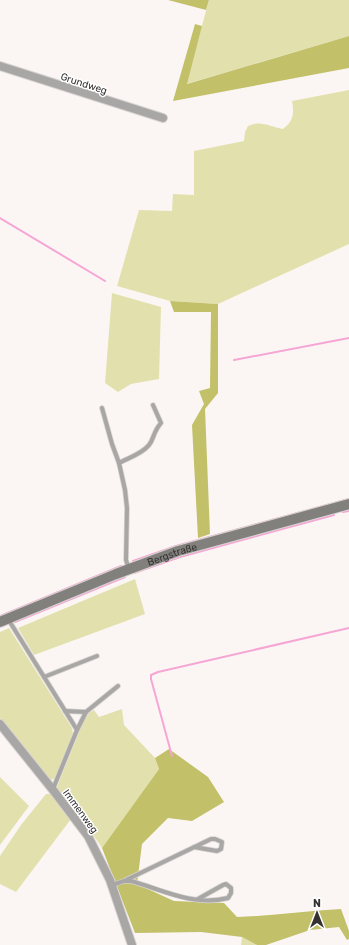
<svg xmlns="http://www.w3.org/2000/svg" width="349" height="945" font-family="Rubik,sans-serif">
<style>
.green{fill:#e2e1ae}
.forest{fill:#c3c06a}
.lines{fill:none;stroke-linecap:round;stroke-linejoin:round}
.stream{stroke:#f5a6d4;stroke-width:2}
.lane-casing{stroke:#d7d3d1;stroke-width:5.5}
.street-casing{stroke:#d7d3d1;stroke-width:10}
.secondary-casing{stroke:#d7d3d1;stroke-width:12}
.lane{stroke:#a8a7a5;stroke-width:4}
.street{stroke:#a8a7a5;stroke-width:8}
.secondary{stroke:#82807d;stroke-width:10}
.labels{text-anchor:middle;stroke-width:3;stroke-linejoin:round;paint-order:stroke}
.street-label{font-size:10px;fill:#343231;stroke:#fff}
</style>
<rect width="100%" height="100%" fill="#fbf6f4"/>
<g class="green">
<polygon points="209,0 349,0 349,36 186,84"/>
<path d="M349 90V244L218 304 170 301 117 286 139 210 172 211 173 194 194 195V151L244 141 245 132 248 126C261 120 270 127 283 129 294 121 294 113 292 101Z"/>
<polygon points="112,293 161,307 159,379 131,384 118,392 105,383"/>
<polygon points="135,579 145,614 34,655 18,628"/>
<polygon points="9,628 72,728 73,734 56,776 54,779 49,780 0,718 0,632"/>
<path d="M122 709 124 725 155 758 159 769 102 848C98 842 94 836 90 830 81 817 60 800 57 787L83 722 89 713 94 710 99 717Z"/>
<polygon points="0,777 29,806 0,845"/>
<polygon points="46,794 51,794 71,819 16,892 0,884 0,856 21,825"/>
<polygon points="242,937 257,945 241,945"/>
</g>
<g class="forest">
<polygon points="168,0 209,0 206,10"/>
<polygon points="195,24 202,26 187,84 349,36 349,68 173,101"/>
<polygon points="170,301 218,304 218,393 205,409 210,534 198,538 192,425 204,404 199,391 210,388 211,312 174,312"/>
<path d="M169 749 208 777 224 802 192 821 168 818 142 844 137 884 174 901 224 903 237 917C271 916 306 911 341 909L349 931V939L347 940 339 927 310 930 266 945H257L242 937 201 932 135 933 102 848 159 769 155 758Z"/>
</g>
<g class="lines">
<g class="stream">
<polyline points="0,218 105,281"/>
<polyline points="234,360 349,338"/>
<polyline points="343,512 349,511"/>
<polyline points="133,561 176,546 349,499"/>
<polyline points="134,573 180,557 334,515"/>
<polyline points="0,616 121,566"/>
<polyline points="15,622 125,577"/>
<polyline points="172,756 151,679 151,675 158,672 349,628"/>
</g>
<defs>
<g id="lane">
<polyline points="102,408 112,444 119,463 125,490 127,508 126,560 129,569"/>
<path d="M119 463C128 458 142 454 149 445 154 439 153 432 161 423L153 405"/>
<polyline points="8,619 77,730"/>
<polyline points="44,677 97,656"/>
<polyline points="65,711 86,712"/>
<polyline points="53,789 77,730 86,712 118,686"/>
<polyline points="126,880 211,839 215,839 222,842 221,849 217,851 194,847"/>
<path d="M112 885 124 881H131C163 890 194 907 228 898L231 893V888L226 884 223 885 198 899"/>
</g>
<g id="street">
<polyline points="0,66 163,118"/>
<polyline points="0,724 53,790 88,836 110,880 132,945"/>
</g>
<g id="secondary">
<path id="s1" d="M0 622 116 574 178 551 349 504"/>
</g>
</defs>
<use href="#lane" class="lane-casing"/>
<use href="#street" class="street-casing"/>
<use href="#secondary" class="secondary-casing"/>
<use href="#lane" class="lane"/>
<use href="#street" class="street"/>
<use href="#secondary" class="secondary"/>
</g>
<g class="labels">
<g class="street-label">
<text transform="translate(84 83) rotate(18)" y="4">Grundweg</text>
<text dy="4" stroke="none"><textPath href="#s1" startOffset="185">Bergstraße</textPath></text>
<text transform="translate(81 811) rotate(54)" y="4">Immenweg</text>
</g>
</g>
<g transform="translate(317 913)" stroke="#ffffff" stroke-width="3" paint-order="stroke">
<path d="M0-3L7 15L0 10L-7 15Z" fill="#343231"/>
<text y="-6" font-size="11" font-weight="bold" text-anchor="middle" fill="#343231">N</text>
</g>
</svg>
